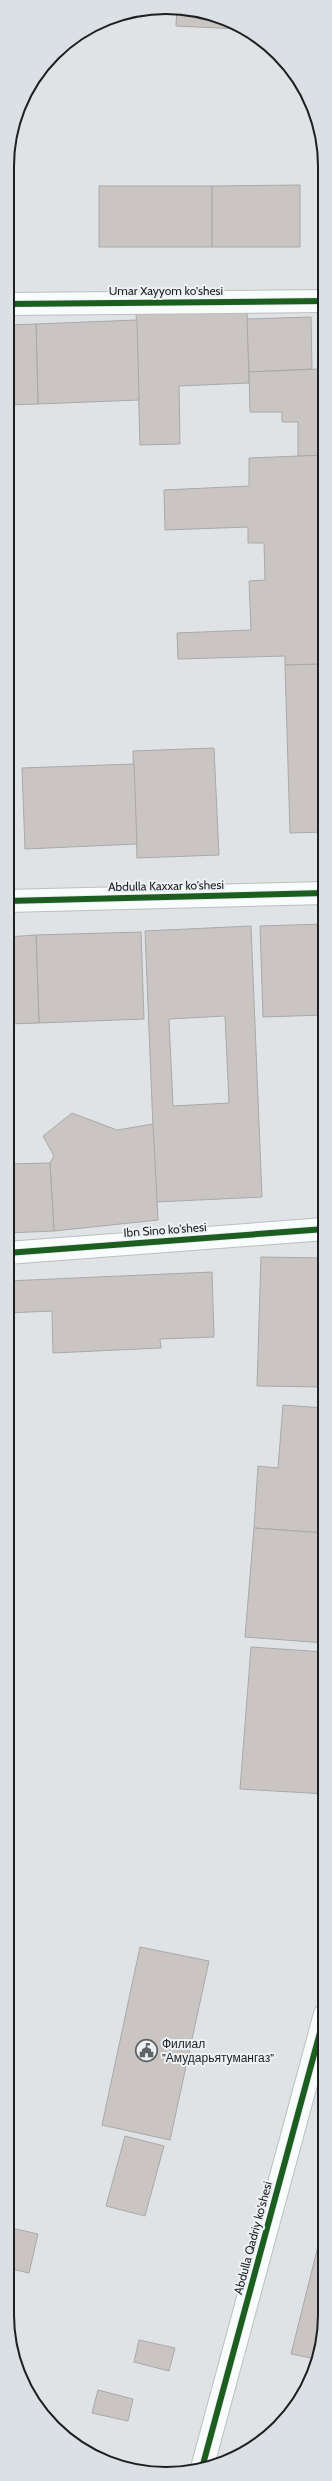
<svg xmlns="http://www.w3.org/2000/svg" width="332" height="2481" font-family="Cabin,sans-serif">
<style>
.building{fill:#cac5c3;stroke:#a8a9aa;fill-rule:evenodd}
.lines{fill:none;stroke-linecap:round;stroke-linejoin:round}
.minor-casing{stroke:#bdbec0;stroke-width:24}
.minor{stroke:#fafbfb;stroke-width:22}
.cycleway-casing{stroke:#ecf1f5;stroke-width:8}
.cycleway{stroke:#1b5e20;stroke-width:6}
.labels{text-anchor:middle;stroke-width:4;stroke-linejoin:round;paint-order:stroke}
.street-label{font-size:12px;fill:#1d1f20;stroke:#ecf1f5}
.poi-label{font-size:12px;fill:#1d1f20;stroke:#ecf1f5;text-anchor:start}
.rim{fill:none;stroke:#1d1f20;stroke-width:2}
</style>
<rect width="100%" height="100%" fill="#e0e3e6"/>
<g class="building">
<polygon points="177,7 236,23 238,29 176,26"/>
<polygon points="300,185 300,247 212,247 212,186"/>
<rect x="99" y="186" width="113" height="61"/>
<polygon points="247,306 249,383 179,386 180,444 140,445 136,309"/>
<polygon points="311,317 312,369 249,372 247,319"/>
<polygon points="137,320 139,400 38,404 36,324"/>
<polygon points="36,324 38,404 7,405 7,325"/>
<polygon points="320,369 322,456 298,456 298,422 282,422 282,412 250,412 249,372"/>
<polygon points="325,455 325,664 285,665 285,656 178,659 177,633 251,630 249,581 265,580 264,543 248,543 248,527 165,530 164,490 249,486 249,458"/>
<polygon points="325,664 325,832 290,833 285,665"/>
<polygon points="214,748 219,855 137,858 133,751"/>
<polygon points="134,764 137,844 25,849 22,768"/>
<polygon points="325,924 325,1015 263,1017 260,926"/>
<path d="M251 926 262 1197 156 1202 145 931ZM225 1016 229 1103 173 1106 169 1019Z"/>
<polygon points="141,932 144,1019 39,1023 36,935"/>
<polygon points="36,935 39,1023 7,1024 7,937"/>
<polygon points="72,1113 117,1130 153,1124 158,1220 54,1231 50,1163 54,1156 43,1136"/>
<polygon points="50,1163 54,1231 7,1233 7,1164"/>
<polygon points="261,1257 325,1258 325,1387 257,1386"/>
<polygon points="212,1272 214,1337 160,1339 161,1348 53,1353 52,1311 7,1313 7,1281"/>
<polygon points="283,1405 325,1408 325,1533 254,1528 258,1466 278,1468"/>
<polygon points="254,1528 325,1533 325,1643 245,1637"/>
<polygon points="251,1647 325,1652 325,1794 240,1789"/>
<polygon points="140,1947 209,1961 170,2140 102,2125"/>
<polygon points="125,2136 164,2146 145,2216 106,2206"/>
<polygon points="7,2227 38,2234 29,2273 7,2268"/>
<polygon points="322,2230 325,2231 325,2326 316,2359 291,2354"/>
<polygon points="139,2340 175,2348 169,2371 134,2362"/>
<polygon points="98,2390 133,2399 128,2421 92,2413"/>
</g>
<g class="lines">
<defs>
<g id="minor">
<polyline points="7,304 325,301"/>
<polyline points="7,901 325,893"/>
<polyline points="7,1253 325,1229"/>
<polyline points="202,2468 325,2014"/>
</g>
</defs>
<use href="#minor" class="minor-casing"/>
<use href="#minor" class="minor"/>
<defs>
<g id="cycleway">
<polyline points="7,304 325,301"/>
<polyline points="7,901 325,893"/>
<polyline points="7,1253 325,1229"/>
<polyline points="202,2468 325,2014"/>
</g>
</defs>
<use href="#cycleway" class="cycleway-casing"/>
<use href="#cycleway" class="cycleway"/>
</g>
<defs>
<symbol id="civic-ring" viewBox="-11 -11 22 22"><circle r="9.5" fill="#ecf1f5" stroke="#616465" stroke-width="1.5"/><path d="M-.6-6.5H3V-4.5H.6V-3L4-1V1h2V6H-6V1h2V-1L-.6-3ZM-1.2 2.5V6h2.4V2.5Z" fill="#616465"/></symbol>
</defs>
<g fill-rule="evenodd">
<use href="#civic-ring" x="134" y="2038" width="25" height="25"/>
</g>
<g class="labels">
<g class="street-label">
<text x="166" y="295">Umar Xayyom ko'shesi</text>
<text transform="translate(166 886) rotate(-1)" y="4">Abdulla Kaxxar ko'shesi</text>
<text transform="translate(165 1230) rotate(-4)" y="4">Ibn Sino ko'shesi</text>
<text transform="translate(253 2238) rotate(-75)" y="4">Abdulla Qadriy ko'shesi</text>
</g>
<g class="poi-label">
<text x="162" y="2048">Филиал<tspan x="162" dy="14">"Амударьятумангаз"</tspan></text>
</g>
</g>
<path d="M0 0H332V2481H0ZM166 14H166A152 152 0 0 1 318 166V2315A152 152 0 0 1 166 2467H166A152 152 0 0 1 14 2315V166A152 152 0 0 1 166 14Z" fill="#dbe0e4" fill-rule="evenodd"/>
<path class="rim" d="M166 14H166A152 152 0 0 1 318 166V2315A152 152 0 0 1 166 2467H166A152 152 0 0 1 14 2315V166A152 152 0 0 1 166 14Z"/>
</svg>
